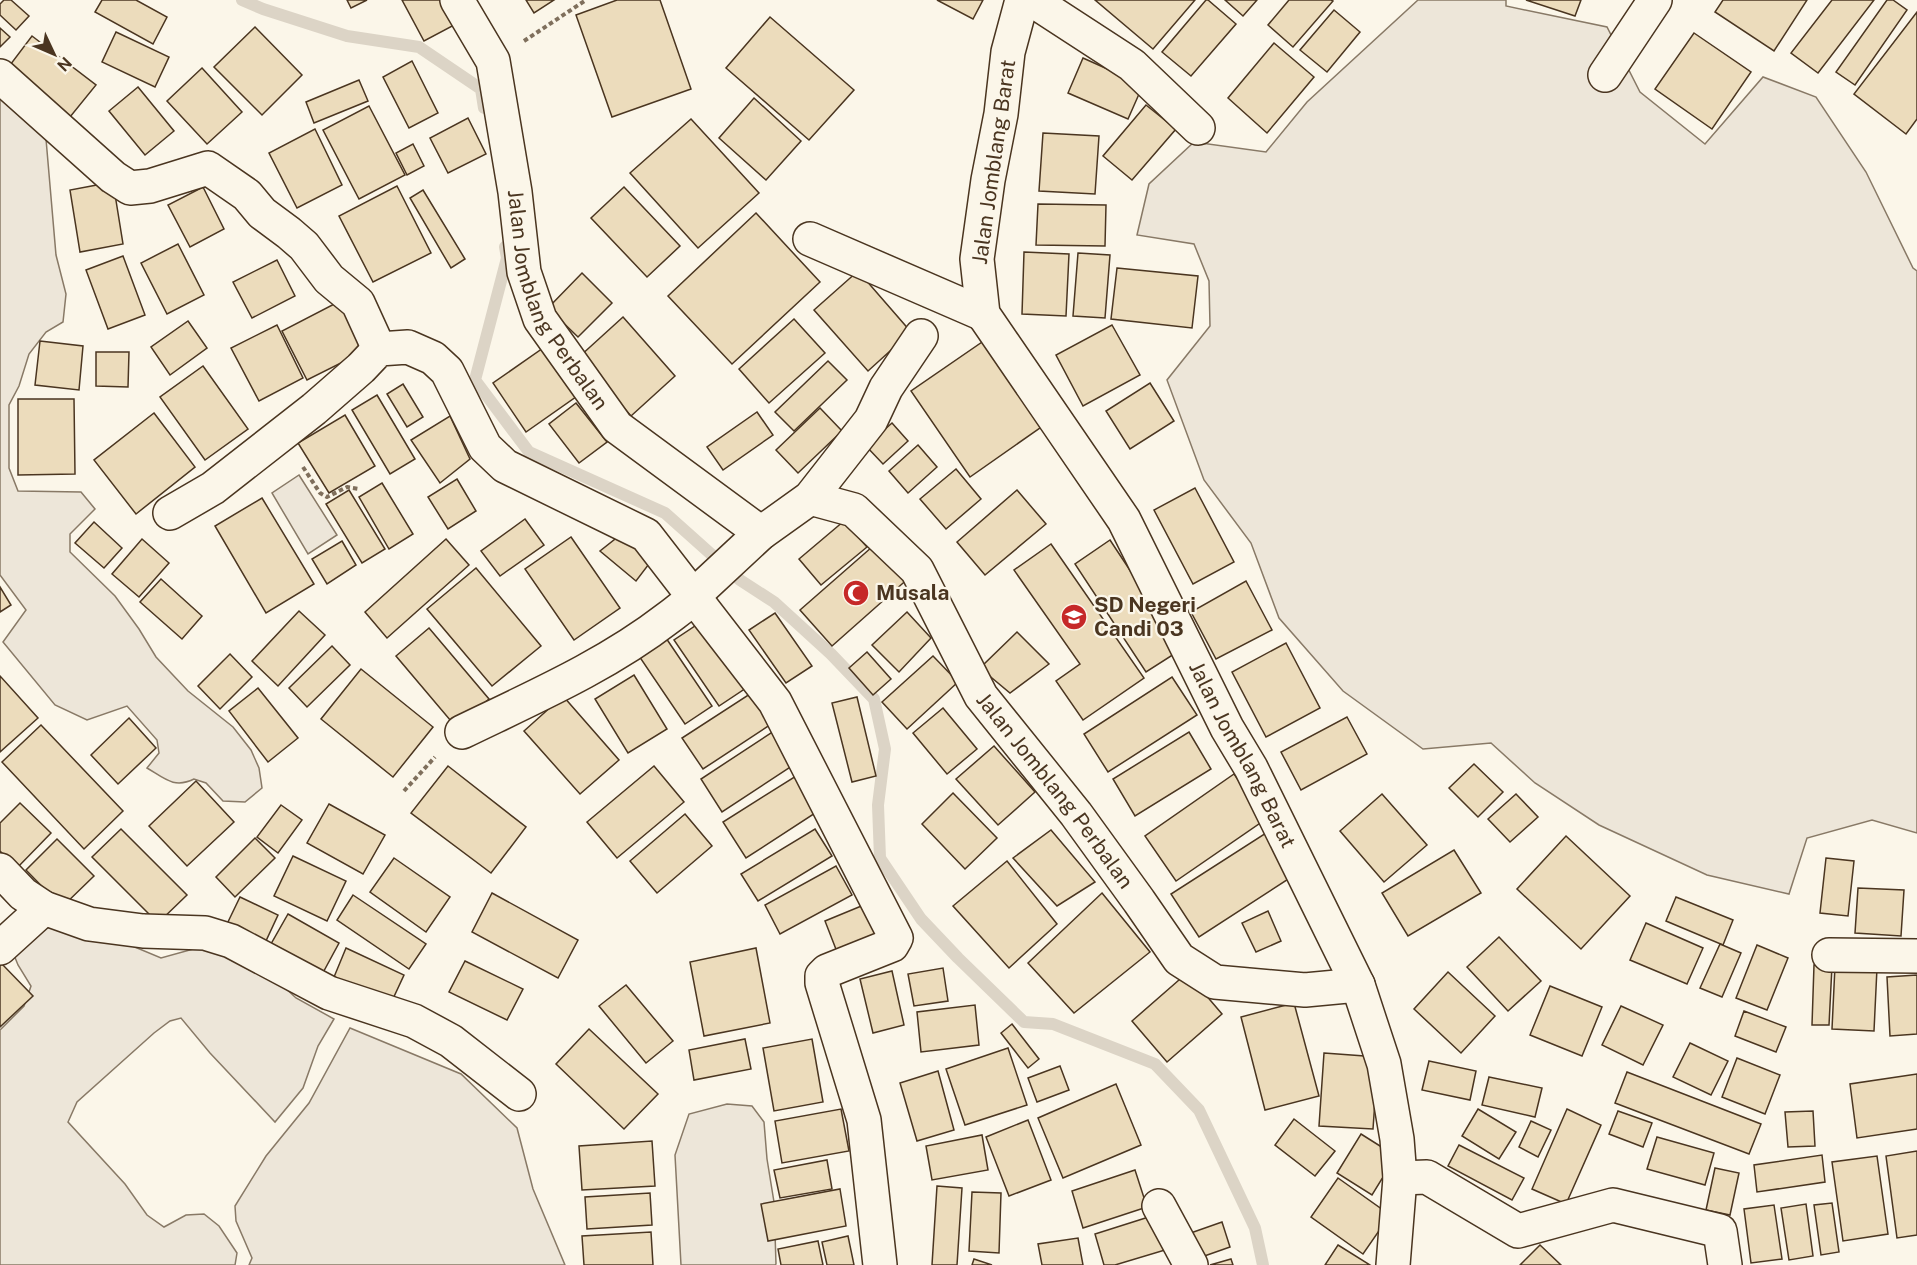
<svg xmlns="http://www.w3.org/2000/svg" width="1917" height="1265" font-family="'Public Sans',sans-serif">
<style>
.green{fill:#ede6d9;stroke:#887966;stroke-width:1.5}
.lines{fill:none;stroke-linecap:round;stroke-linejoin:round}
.stream{stroke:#dcd4c6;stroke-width:12}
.building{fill:#ecdcbc;stroke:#4a3520;stroke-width:1.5}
.minor-casing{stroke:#4a3520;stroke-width:36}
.path{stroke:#7f6f5c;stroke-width:4;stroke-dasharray:4.5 3;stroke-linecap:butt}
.minor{stroke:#fbf6e9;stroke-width:33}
.labels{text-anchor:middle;stroke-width:4.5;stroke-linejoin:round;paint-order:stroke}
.street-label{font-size:21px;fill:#4a3520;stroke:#fbf6e9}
.poi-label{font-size:21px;font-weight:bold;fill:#4a3520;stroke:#fbf6e9;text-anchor:start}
</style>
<rect width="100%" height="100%" fill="#fbf6e9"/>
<g class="green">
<polygon points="1418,0 1506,0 1506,6 1607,27 1640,92 1705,144 1763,77 1816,97 1866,172 1913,268 1917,271 1917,833 1872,820 1807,838 1789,894 1707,875 1599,825 1535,783 1491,743 1423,749 1343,691 1279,618 1251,543 1204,480 1167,380 1210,326 1209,281 1194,244 1137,235 1149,184 1194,142 1266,152 1307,102"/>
<path d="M0 94 46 139 56 255 66 294 63 322 46 332 29 354 19 386 9 405V468L18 491 81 492 95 509 70 534V552L115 596 139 629 156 657 188 691 233 727 251 750 259 768 262 788 245 802 223 801 206 783 194 779C174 789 164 778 147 768L159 753 157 740 127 706 87 720 55 705 3 642 26 610 0 575Z"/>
<polygon points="299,475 337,535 308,554 272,493"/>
<polygon points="43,923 130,945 161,958 204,946 256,961 296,998 334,1019 318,1046 303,1088 275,1122 210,1053 181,1018 170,1021 154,1033 77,1102 68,1122 125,1184 147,1215 164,1227 186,1215 204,1214 219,1226 237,1253 235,1265 0,1265 0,1030 24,1006 31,986 18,965 8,940"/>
<polygon points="350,1028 461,1074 517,1128 533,1189 565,1265 249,1265 252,1258 236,1221 235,1206 266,1156 309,1103"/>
<polygon points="727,1104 752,1106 764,1122 767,1159 774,1202 776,1264 775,1265 681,1265 675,1155 689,1114"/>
</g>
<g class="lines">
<g class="stream">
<polyline points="242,0 263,9 347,36 419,47 481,89 484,108"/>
<polyline points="505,247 507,258 475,380 529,452 665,513 740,580 774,602 831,654 874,699 885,749 878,805 880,858 921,919 958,958 1024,1022 1053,1024 1155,1064 1199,1110 1255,1228 1263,1265"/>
</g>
</g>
<g class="building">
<polygon points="4,0 11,0 29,16 16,30 0,15 0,4"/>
<polygon points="102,0 136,0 167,17 153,44 95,12"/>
<polygon points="347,0 367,0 351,8"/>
<polygon points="402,0 446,0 458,23 424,41"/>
<polygon points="526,0 554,0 534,13"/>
<polygon points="617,0 660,0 691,89 612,117 576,15"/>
<polygon points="937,0 983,0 973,19"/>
<polygon points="1095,0 1195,0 1153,49"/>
<polygon points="1206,0 1208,0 1236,24 1191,76 1162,52"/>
<polygon points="1225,0 1257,0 1243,16"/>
<polygon points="1289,0 1331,0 1333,1 1293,47 1268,25"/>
<polygon points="1526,0 1581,0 1575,16"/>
<polygon points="1723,0 1807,0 1774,51 1715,12"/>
<polygon points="1832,0 1874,0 1818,73 1791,53"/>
<polygon points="1887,0 1893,0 1907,10 1855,85 1836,72"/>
<polygon points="1334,10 1360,32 1327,72 1300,50"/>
<polygon points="1917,12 1917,119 1906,134 1854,94"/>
<polygon points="770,17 854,90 809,140 726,68"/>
<polygon points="255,27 302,75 262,115 214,67"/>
<polygon points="0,28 10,37 0,47"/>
<polygon points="116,32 169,57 155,87 102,62"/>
<polygon points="1694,33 1751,72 1712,129 1655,89"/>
<polygon points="32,36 96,85 70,117 7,69"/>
<polygon points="1274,43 1314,77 1267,133 1228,98"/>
<polygon points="1083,58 1143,85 1128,119 1068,93"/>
<polygon points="412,61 438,113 409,128 383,77"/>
<polygon points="202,68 242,112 207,144 167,101"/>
<polygon points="359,80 368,101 314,123 306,102"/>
<polygon points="138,87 174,131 145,155 109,111"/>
<polygon points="754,98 801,141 766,180 719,138"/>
<polygon points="1146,105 1176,129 1132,180 1103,156"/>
<polygon points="369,106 405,175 359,199 323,130"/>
<polygon points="468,118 486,154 448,173 430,138"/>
<polygon points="691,119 759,193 698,248 630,173"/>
<polygon points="315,129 342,185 297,208 269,153"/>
<polygon points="1043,133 1099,136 1095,194 1039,191"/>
<polygon points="413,144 424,166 407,175 396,153"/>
<polygon points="113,182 123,244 80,252 70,190"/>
<polygon points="397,186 431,253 373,282 339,216"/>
<polygon points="203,187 224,229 190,247 168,205"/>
<polygon points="624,187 680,246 647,277 591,218"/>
<polygon points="423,190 465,259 451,268 410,198"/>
<polygon points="1038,204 1106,205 1105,246 1036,245"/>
<polygon points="756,213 820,282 732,364 668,296"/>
<polygon points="178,244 204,295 167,314 141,263"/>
<polygon points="1024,252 1069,254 1066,316 1022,314"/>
<polygon points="1078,253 1110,255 1105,318 1073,316"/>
<polygon points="123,256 145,315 108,329 86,270"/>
<polygon points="277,260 295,296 252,318 233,282"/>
<polygon points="1117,268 1198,276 1192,328 1111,319"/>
<polygon points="858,271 911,332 868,371 814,310"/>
<polygon points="582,273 612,303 578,337 548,308"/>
<polygon points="340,301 365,351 307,380 282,331"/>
<polygon points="623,317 675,376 631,416 579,357"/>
<polygon points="794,319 825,353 769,403 739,369"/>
<polygon points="188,321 207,348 170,375 151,347"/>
<polygon points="277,325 303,378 259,401 231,348"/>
<polygon points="1112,325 1140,375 1083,406 1056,355"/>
<polygon points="988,338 1047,423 970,477 911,391"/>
<polygon points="40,341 83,346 79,390 35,385"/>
<polygon points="546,346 580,394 526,432 493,383"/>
<polygon points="96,352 129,352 128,387 96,386"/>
<polygon points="828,361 847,380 794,431 775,412"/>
<polygon points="203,366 248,429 205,460 160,397"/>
<polygon points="1150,383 1174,421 1130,449 1106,411"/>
<polygon points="403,384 423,417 407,427 387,394"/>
<polygon points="377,395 415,459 390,474 352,410"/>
<polygon points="18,399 74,399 75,474 18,475"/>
<polygon points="576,403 607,442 579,463 549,424"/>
<polygon points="820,408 842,431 798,473 776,450"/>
<polygon points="757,412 773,435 723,470 707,447"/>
<polygon points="154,413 195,467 136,514 94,460"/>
<polygon points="345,415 375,466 329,493 298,443"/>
<polygon points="450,416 470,459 440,483 411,440"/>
<polygon points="892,423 908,441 883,464 866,446"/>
<polygon points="918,445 937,467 908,493 889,471"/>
<polygon points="956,469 981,499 946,529 920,499"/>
<polygon points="457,479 476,511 448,529 428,497"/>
<polygon points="382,483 413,534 389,549 359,497"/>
<polygon points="1195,488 1234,562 1193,584 1154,510"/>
<polygon points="349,490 385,549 362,563 326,504"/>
<polygon points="1017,490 1046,524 985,575 957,542"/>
<polygon points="262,498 314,584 266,613 215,526"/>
<polygon points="525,519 544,545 500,576 481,551"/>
<polygon points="844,521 867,547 821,585 799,559"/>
<polygon points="94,522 122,548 104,568 75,543"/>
<polygon points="619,536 652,560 636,581 600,551"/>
<polygon points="571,537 620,608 574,640 525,569"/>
<polygon points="142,539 169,563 139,597 112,574"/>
<polygon points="446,539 469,565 387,638 365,612"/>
<polygon points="880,540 911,576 832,646 800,610"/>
<polygon points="1110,540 1182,649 1146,672 1075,564"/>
<polygon points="342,541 356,565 327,584 312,559"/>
<polygon points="1051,544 1144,678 1083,720 1056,681 1080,664 1014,570"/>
<polygon points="476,568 541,646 492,686 427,609"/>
<polygon points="161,579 202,616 182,639 140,602"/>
<polygon points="1246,581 1272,630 1216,659 1191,612"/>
<polygon points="0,587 11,605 0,612"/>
<polygon points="299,611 325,635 278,686 252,661"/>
<polygon points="907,612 931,638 899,672 872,645"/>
<polygon points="775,613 812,666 786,683 749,630"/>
<polygon points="704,620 749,686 719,706 674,640"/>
<polygon points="429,628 489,699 456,727 396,656"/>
<polygon points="1017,632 1049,664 1010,693 980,668"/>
<polygon points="666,638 712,706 685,724 639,656"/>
<polygon points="1286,643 1320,708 1266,737 1232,672"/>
<polygon points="332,646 350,665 307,707 289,688"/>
<polygon points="867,652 891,679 873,695 849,668"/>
<polygon points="230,654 252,677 220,709 198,686"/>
<polygon points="933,656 958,682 907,729 882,702"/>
<polygon points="361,669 433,727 393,777 321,719"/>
<polygon points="634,675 667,729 628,753 595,699"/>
<polygon points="0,676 38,718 0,752"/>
<polygon points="1172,677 1197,715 1108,772 1084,734"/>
<polygon points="258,688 298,738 268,762 229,711"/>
<polygon points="756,690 776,721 703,769 682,738"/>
<polygon points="563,696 619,760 580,794 524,731"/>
<polygon points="857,697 876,776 852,782 832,703"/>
<polygon points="943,708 977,749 947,774 913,733"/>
<polygon points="1347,717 1367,754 1301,790 1281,752"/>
<polygon points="129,718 156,748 118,784 91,755"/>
<polygon points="41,725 123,811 84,849 2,762"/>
<polygon points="780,727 801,760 722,812 701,779"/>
<polygon points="1189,732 1211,769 1135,816 1113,779"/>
<polygon points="994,746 1035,792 998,825 956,779"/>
<polygon points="1474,764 1503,792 1478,817 1449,788"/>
<polygon points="448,766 526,827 491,873 411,813"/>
<polygon points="654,766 684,802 617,858 587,822"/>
<polygon points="804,771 826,806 746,858 723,822"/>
<polygon points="1234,774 1266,819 1176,881 1145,836"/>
<polygon points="196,781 234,822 187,866 149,826"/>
<polygon points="953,793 997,838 965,869 922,824"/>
<polygon points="1382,794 1427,845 1384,882 1340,831"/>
<polygon points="1516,794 1538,817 1510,842 1488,819"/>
<polygon points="20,803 51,833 17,868 0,851 0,823"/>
<polygon points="329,804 385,835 363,874 307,843"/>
<polygon points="281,805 302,820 278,853 257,837"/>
<polygon points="685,814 712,846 657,893 630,861"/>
<polygon points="121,829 187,895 158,923 92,857"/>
<polygon points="815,829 832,856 758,901 741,874"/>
<polygon points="1051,830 1095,882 1057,906 1013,858"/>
<polygon points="1266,833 1293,876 1199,937 1171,894"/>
<polygon points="1566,836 1630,896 1581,949 1517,889"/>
<polygon points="255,838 275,858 235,897 216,877"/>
<polygon points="57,839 94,876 62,907 26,870"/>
<polygon points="1454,850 1481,893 1408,936 1382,893"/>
<polygon points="293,856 346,881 327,921 274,896"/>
<polygon points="394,858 450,897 426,932 370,892"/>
<polygon points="1826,858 1854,861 1848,916 1820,913"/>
<polygon points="1007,861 1057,924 1009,968 953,906"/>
<polygon points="836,866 852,895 780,934 765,905"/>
<polygon points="1858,888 1904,890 1901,936 1855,933"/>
<polygon points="492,893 578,940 558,978 472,932"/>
<polygon points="1102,893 1150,952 1074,1013 1028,963"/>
<polygon points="353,895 426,944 409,969 337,920"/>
<polygon points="240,897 278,915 265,943 226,926"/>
<polygon points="1676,897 1733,920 1723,945 1666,921"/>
<polygon points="871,902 885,938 839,957 825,921"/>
<polygon points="1268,911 1281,941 1256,952 1242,923"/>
<polygon points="288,914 339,943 319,980 267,951"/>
<polygon points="1646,923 1703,948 1687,984 1630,960"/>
<polygon points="1499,937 1541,981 1508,1011 1467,967"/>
<polygon points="1720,944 1741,953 1722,997 1700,988"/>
<polygon points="1757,945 1788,958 1767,1010 1736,998"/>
<polygon points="346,948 404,975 391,1003 334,977"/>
<polygon points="756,948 770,1023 704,1036 690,962"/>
<polygon points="465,961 523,989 507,1020 449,992"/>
<polygon points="0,962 33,996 0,1027"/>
<polygon points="1814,965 1832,966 1829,1025 1812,1025"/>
<polygon points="1835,966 1877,968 1874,1031 1832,1029"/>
<polygon points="943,968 948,1001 914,1006 908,974"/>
<polygon points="892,971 904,1025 873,1033 860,979"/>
<polygon points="1448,972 1495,1016 1461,1053 1414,1009"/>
<polygon points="1187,973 1222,1014 1167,1062 1132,1021"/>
<polygon points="1917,975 1917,1034 1890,1036 1887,977"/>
<polygon points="626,985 673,1041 646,1063 599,1006"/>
<polygon points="1550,986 1602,1007 1582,1056 1530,1035"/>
<polygon points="1294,1003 1319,1096 1265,1110 1241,1017"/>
<polygon points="975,1005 979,1045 921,1052 917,1012"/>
<polygon points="1621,1006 1663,1025 1643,1065 1602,1045"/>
<polygon points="1744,1011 1786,1027 1776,1052 1735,1036"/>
<polygon points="1012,1024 1039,1059 1028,1068 1001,1033"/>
<polygon points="589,1029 658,1094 624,1129 556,1064"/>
<polygon points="745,1039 751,1069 694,1080 689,1050"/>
<polygon points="812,1039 823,1102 774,1111 763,1048"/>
<polygon points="1690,1043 1728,1061 1711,1095 1673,1077"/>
<polygon points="1008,1048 1027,1105 965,1125 946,1069"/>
<polygon points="1324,1053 1378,1057 1373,1129 1319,1126"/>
<polygon points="1737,1058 1780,1075 1765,1114 1722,1097"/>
<polygon points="1429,1061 1476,1071 1470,1100 1422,1090"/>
<polygon points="1060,1066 1069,1090 1037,1102 1028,1078"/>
<polygon points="938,1071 954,1130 917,1141 900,1083"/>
<polygon points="1627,1072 1761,1124 1749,1154 1615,1103"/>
<polygon points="1917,1074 1917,1129 1857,1138 1850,1084"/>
<polygon points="1489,1077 1542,1088 1535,1117 1482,1105"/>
<polygon points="1116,1084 1141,1145 1063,1178 1038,1118"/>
<polygon points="841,1109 849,1151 782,1163 775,1121"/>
<polygon points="1478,1109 1516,1132 1499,1159 1462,1136"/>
<polygon points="1567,1109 1601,1125 1566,1204 1532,1189"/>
<polygon points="1618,1111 1652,1123 1643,1147 1609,1134"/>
<polygon points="1813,1111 1815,1146 1788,1147 1785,1112"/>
<polygon points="1294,1119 1335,1151 1315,1176 1275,1145"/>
<polygon points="1028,1120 1051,1180 1009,1196 986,1137"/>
<polygon points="1531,1121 1551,1130 1538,1157 1519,1147"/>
<polygon points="1361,1134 1396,1156 1372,1195 1337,1173"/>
<polygon points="982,1135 988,1170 932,1180 926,1146"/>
<polygon points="1657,1137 1714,1153 1705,1185 1647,1169"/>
<polygon points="652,1141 655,1186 582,1190 579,1146"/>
<polygon points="1459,1145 1524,1178 1512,1200 1448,1166"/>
<polygon points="1917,1151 1917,1235 1897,1238 1886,1156"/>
<polygon points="1822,1155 1825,1182 1757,1192 1754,1165"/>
<polygon points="1877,1156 1888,1234 1843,1241 1832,1162"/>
<polygon points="827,1160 832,1189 780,1198 774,1170"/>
<polygon points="1715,1168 1739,1173 1730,1215 1706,1210"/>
<polygon points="1135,1170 1147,1207 1083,1228 1072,1191"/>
<polygon points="1338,1178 1390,1215 1363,1254 1311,1217"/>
<polygon points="937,1186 962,1188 957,1265 932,1265"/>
<polygon points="840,1189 846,1226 768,1241 761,1204"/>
<polygon points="972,1192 1001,1193 999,1253 969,1251"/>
<polygon points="650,1193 652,1225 587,1229 585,1197"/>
<polygon points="1832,1203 1839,1252 1821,1255 1814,1205"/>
<polygon points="1806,1204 1813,1256 1789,1260 1781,1208"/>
<polygon points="1774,1205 1782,1259 1751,1263 1744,1209"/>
<polygon points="1155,1215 1165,1250 1115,1265 1104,1265 1095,1234"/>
<polygon points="1222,1222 1230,1247 1193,1260 1185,1235"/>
<polygon points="651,1232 653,1265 584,1265 582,1236"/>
<polygon points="848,1236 854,1265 827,1265 822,1242"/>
<polygon points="1078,1238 1083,1265 1042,1265 1038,1244"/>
<polygon points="818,1241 823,1265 781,1265 778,1249"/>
<polygon points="1338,1245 1370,1265 1325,1265"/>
<polygon points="1540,1245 1561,1265 1520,1265"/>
<polygon points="974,1259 992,1265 972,1265"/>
<polygon points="1231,1259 1233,1265 1210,1265"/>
</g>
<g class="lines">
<defs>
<g id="minor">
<path id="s1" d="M457 0 493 61 515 192 524 272 540 319 617 427 761 533"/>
<path id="s2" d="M1022 0 1008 52 1001 114 988 180 977 259 983 314 1124 520 1227 728 1251 768 1358 985 1384 1064 1397 1139 1400 1178 1393 1265"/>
<polyline points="1032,0 1132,65 1198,128"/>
<polyline points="1605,75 1655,0"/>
<polyline points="0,76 113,177 130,188 150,186 208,168 247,195 262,213 289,233 304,246 329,279 358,303 379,349"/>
<polyline points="810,239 983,314"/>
<path id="s3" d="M810 498 854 510 917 570 981 696 1076 814 1139 901 1179 959 1215 982 1305 990 1358 985"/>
<polyline points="170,513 213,488 314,409 361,368 379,349 408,347 433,358 447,371 485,447 505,466 646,535 775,702 896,938 892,945 827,971 822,976 822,983 864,1120 880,1265"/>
<path d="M462 732C532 698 606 666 668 618 681 608 693 600 703 587L761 533 810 498 871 420 886 388 921 336"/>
<polyline points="0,870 23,894 44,908 89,924 143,931 205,933 231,941 329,993 414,1021 451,1041 519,1094"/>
<polyline points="0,948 44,908"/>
<polyline points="1829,955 1917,956"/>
<polyline points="1400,1178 1427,1177 1518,1231 1613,1205 1720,1231 1725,1265"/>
<polyline points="1159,1206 1191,1265"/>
</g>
</defs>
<use href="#minor" class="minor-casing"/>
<g class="path">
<polyline points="524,41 586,0"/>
<polyline points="303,467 320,493 327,497 347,487 359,489"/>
<polyline points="404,791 435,757"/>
</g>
<use href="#minor" class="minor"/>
</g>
<defs>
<symbol id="mosque-disc" viewBox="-11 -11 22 22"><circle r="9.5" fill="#c62828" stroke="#fbf6e9"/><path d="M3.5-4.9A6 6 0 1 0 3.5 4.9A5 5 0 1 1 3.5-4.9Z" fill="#fff"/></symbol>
<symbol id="school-disc" viewBox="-11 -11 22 22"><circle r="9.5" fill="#c62828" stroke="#fbf6e9"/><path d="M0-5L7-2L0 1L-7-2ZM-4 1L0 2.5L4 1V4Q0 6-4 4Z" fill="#fff"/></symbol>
</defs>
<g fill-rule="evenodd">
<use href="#mosque-disc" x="841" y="578" width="30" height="30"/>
<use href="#school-disc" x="1059" y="602" width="30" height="30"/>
</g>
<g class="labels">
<g class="street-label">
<text transform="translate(994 162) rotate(-82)" y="7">Jalan Jomblang Barat</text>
<text dy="7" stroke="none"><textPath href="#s1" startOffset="322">Jalan Jomblang Perbalan</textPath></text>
<text dy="7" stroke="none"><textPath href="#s2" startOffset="831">Jalan Jomblang Barat</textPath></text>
<text dy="7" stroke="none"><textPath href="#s3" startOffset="394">Jalan Jomblang Perbalan</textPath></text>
</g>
<g class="poi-label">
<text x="876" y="600">Musala</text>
<text x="1094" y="612">SD Negeri<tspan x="1094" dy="24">Candi 03</tspan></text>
</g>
</g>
<g transform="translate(54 54) rotate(134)" stroke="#fbf6e9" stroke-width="4.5" paint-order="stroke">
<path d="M0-4.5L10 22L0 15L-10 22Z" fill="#4a3520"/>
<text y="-9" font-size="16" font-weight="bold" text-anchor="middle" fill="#4a3520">N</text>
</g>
</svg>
